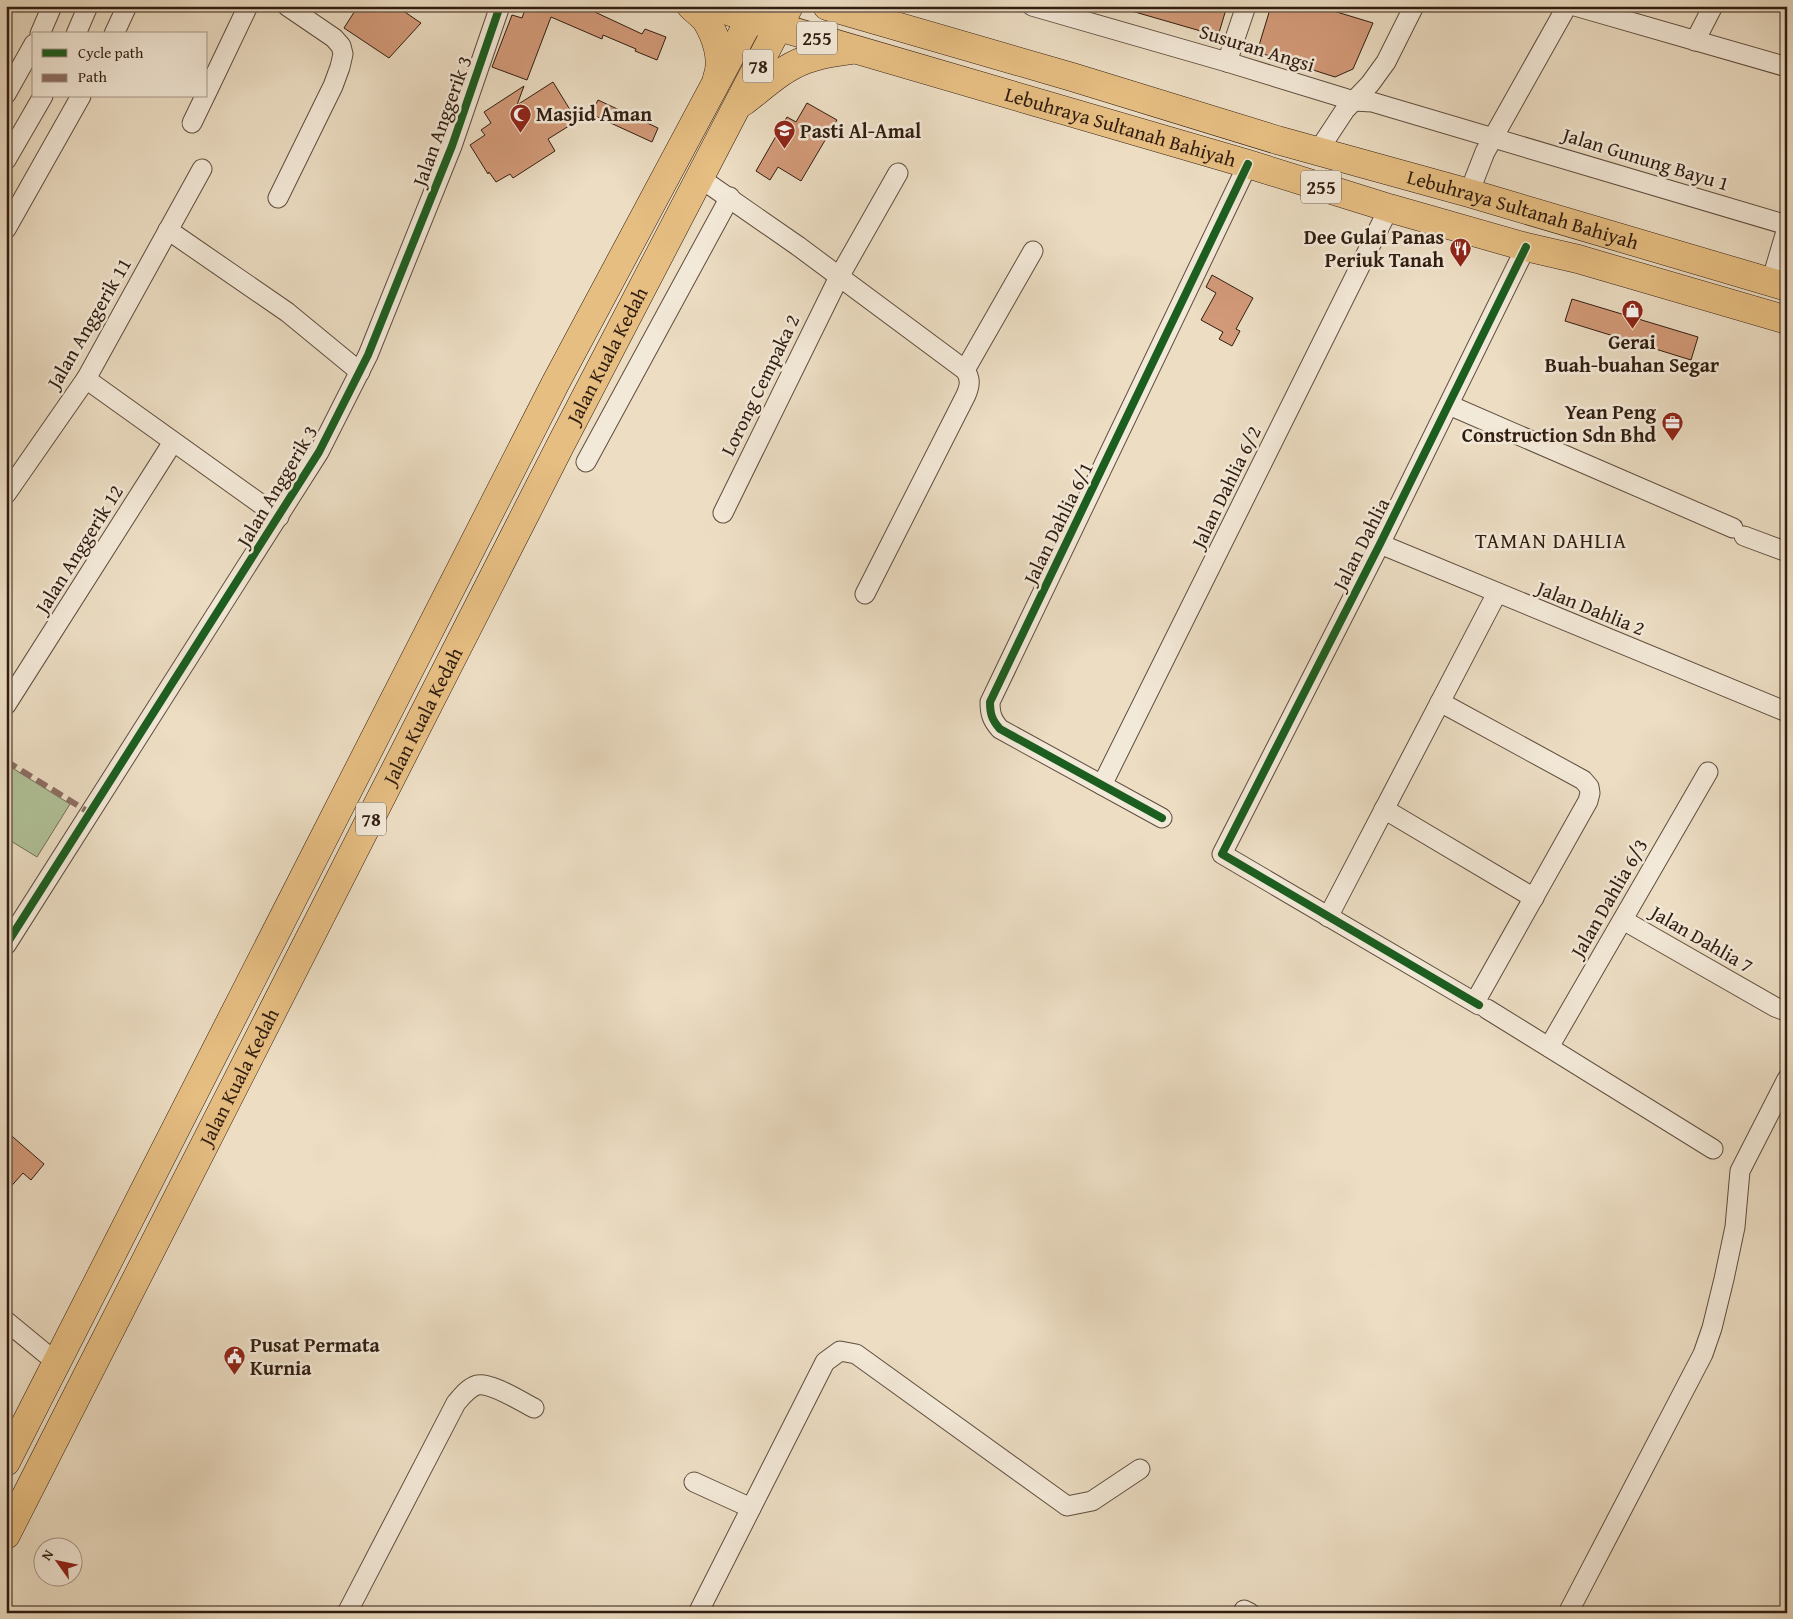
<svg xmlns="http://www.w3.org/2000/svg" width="1793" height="1619" font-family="'Gentium Book Plus',serif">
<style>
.green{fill:#b1c299;stroke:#707055}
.building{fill:#d39a79;stroke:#301d11}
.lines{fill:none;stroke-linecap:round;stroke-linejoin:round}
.minor-casing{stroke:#5f4d3e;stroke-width:21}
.primary-casing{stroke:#301d11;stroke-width:29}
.minor{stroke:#f3e9d8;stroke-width:19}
.primary{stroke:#e6be82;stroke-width:28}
.quiet{stroke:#8d6e63;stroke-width:6;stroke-dasharray:12 6;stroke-linecap:butt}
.cycleway-casing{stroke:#f3e9d8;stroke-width:11}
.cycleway{stroke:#1b5e20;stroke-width:8}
.labels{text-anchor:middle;stroke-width:5;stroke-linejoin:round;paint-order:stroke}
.shield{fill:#f3e9d8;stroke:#6a5a4d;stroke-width:1}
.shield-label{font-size:19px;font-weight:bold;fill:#301d11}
.street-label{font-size:20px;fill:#301d11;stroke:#f3e9d8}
.poi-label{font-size:20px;font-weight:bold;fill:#301d11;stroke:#f3e9d8;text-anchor:start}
.neighbourhood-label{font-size:21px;letter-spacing:1px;fill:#301d11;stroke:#f3e9d8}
</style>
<rect width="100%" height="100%" fill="#ecddc3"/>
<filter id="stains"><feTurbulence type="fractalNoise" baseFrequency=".004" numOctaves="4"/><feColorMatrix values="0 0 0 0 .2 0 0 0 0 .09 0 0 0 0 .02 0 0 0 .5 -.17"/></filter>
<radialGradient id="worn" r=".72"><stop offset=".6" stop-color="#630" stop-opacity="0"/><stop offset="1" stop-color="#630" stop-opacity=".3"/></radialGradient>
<polygon class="green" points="6,764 70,804 37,857 6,838"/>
<g class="building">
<polygon points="358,6 396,6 421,23 389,58 344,28"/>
<polygon points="524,6 582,6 642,34 645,29 666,37 657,60 635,51 636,49 603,35 602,39 551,17 527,80 492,67 512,15 522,18 526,7"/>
<polygon points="1128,6 1227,6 1218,36 1128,10"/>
<polygon points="1271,6 1317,6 1373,23 1353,69 1335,77 1257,52"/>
<polygon points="553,82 577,121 548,139 555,151 513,178 510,174 496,182 489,172 488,174 470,145 485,135 481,130 491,123 484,112 524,86 517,105"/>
<polygon points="598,100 658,128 652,142 591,114"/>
<polygon points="807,103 837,120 801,181 778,167 770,180 756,171 787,117 796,122"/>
<polygon points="1212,275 1253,298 1236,329 1240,331 1232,346 1219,339 1223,332 1201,320 1216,293 1206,287"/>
<polygon points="1572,299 1698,337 1691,360 1565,321"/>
<polygon points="6,1131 44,1164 31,1180 23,1173 6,1192"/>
</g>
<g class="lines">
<defs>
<g id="minor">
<polyline points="1032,6 1227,62 1354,101 1372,102 1787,225"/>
<polyline points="1575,6 1787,67"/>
<polyline points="40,34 52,6"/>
<polyline points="76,34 88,6"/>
<polyline points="114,34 127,6"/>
<polyline points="1695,41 1713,6"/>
<polyline points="1227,62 1246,6"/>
<polyline points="6,94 34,44"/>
<polyline points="206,94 248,6"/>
<polyline points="192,123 205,96"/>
<polyline points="1318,151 1345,110 1370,84 1386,62 1414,6"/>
<polyline points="6,160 43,96"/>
<path d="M700 178 798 246 965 370C971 379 970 385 966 395L865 594"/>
<polyline points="1469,193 1485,152 1567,6"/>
<polyline points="278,198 333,86 340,67 343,54 341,46 334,38 287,6"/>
<polyline points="6,229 81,96"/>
<polyline points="168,230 287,312 360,372"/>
<polyline points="1771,282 1787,228"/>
<polyline points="965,370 1033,251"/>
<polyline points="86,379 279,517"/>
<polyline points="1449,405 1733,528"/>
<polyline points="586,462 730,197"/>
<polyline points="6,494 86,379 202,169"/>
<polyline points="723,513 839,277 898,173"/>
<polyline points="1744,536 1787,552"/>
<polyline points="1380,544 1787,712"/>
<polyline points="1440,702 1583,780 1589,787 1590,793 1588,801 1475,1002"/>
<polyline points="6,705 173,442"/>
<polyline points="1102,785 1389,208"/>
<polyline points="1384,809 1534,898"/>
<path d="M1162 818 1000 729C992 720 990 714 990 702L1248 164"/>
<polyline points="1328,917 1497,593"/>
<polyline points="1623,920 1775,1007 1783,1010 1787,1009"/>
<polyline points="6,945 319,452 368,355 452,146 500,6"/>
<polyline points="1479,1005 1222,854 1380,544 1526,247"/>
<polyline points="1487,1009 1713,1149"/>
<polyline points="1549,1047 1708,772"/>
<polyline points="6,1321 57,1363"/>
<polyline points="694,1482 751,1508"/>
<polyline points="1244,1610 1250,1613"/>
<path d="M347 1613 456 1403C462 1396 468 1388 477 1385 491 1382 520 1401 534 1408"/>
<polyline points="698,1613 825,1362 840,1351 856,1354 1067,1506 1092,1501 1140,1469"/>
<polyline points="1568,1613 1703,1354 1712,1328 1724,1279 1735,1227 1740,1171 1787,1079"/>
</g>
<g id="primary">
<path d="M691 6C696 11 702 15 706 20 716 36 724 60 717 78"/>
<path id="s1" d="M714 6 751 19 1248 164 1389 208 1526 247 1578 259 1787 320"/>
<path id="s2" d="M827 6 1072 77 1277 140 1469 193 1787 287"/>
<path d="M743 102C763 87 781 69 805 60 819 54 835 52 851 50"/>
<polyline points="6,1462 555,384 757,6"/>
<path id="s3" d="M6 1535 560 446 789 6"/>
</g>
</defs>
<use href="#minor" class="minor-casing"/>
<use href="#primary" class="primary-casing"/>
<use href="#minor" class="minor"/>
<use href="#primary" class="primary"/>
<polyline class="quiet" points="6,761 90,813"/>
<defs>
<g id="cycleway">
<path d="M1162 818 1000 729C992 720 990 714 990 702L1248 164"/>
<polyline points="6,945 319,452 368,355 452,146 500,6"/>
<polyline points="1479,1005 1222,854 1380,544 1526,247"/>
</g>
</defs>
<use href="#cycleway" class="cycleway-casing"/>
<use href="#cycleway" class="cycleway"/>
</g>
<defs>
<symbol id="mosque-pin" viewBox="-11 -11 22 30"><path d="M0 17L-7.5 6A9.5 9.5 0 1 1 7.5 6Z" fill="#8f2418" stroke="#f3e9d8"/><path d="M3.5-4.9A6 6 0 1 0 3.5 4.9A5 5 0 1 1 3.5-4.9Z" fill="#fff"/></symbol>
<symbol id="school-pin" viewBox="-11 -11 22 30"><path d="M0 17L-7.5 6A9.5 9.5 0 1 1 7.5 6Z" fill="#8f2418" stroke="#f3e9d8"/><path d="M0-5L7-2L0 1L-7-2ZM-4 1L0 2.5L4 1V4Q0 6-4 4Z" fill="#fff"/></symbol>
<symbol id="restaurant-pin" viewBox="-11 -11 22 30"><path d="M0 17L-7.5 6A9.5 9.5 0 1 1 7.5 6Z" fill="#8f2418" stroke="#f3e9d8"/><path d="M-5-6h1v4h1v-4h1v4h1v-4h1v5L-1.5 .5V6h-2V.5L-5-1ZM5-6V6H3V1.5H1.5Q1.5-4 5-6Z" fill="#fff"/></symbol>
<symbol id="shop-pin" viewBox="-11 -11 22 30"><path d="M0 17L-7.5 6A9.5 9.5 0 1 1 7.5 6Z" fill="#8f2418" stroke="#f3e9d8"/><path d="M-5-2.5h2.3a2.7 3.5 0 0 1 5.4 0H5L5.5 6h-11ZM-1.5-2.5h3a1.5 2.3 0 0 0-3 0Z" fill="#fff"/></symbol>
<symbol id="office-pin" viewBox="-11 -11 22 30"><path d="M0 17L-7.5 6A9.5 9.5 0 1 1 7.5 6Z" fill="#8f2418" stroke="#f3e9d8"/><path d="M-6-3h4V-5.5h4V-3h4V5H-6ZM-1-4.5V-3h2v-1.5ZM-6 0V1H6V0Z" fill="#fff"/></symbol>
<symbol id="civic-pin" viewBox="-11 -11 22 30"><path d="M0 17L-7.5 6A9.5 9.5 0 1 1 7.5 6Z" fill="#8f2418" stroke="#f3e9d8"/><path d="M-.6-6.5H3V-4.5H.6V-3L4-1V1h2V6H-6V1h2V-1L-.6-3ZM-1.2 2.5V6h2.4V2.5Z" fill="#fff"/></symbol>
</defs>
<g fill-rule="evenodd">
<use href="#mosque-pin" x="508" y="102" width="25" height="34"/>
<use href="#school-pin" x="772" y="118" width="25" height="34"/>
<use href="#restaurant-pin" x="1448" y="236" width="25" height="34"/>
<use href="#shop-pin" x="1620" y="298" width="25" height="34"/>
<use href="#office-pin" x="1660" y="410" width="25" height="34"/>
<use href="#civic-pin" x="222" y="1344" width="25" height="34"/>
</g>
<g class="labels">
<g class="shield">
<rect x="797" y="21.5" width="40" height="33" rx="4"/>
<rect x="743" y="49.5" width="30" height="33" rx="4"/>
<rect x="1301" y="170.5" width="40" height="33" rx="4"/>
<rect x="356" y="802.5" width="30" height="33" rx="4"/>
</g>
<g class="shield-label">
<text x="817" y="45">255</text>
<text x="758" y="73">78</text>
<text x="1321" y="194">255</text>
<text x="371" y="826">78</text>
</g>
<g class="street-label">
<text transform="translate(1257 48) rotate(17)" y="7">Susuran Angsi</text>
<text transform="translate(442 121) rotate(-70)" y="7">Jalan Anggerik 3</text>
<text dy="7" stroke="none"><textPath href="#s1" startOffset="424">Lebuhraya Sultanah Bahiyah</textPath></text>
<text transform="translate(1646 159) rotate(17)" y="7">Jalan Gunung Bayu 1</text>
<text dy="7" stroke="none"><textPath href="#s2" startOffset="725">Lebuhraya Sultanah Bahiyah</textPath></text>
<text transform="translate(89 323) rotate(-60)" y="7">Jalan Anggerik 11</text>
<text dy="7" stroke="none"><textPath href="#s3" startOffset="1324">Jalan Kuala Kedah</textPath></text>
<text transform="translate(760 385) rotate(-64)" y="7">Lorong Cempaka 2</text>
<text transform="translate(277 486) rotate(-59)" y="7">Jalan Anggerik 3</text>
<text transform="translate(1226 487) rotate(-64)" y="7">Jalan Dahlia 6/2</text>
<text transform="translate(1058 523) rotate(-64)" y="7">Jalan Dahlia 6/1</text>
<text transform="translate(1361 544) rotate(-63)" y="7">Jalan Dahlia</text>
<text transform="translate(79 549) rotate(-58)" y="7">Jalan Anggerik 12</text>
<text transform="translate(1591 608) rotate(22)" y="7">Jalan Dahlia 2</text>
<text dy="7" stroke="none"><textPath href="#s3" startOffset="919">Jalan Kuala Kedah</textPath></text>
<text transform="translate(1609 898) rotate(-60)" y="7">Jalan Dahlia 6/3</text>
<text transform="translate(1702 939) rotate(30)" y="7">Jalan Dahlia 7</text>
<text dy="7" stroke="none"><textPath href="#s3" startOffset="514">Jalan Kuala Kedah</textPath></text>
</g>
<g class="poi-label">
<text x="536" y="121">Masjid Aman</text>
<text x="800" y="138">Pasti Al-Amal</text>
<text x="1444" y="244" text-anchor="end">Dee Gulai Panas<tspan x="1444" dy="23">Periuk Tanah</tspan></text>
<text x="1632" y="349" text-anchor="middle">Gerai<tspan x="1632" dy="23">Buah-buahan Segar</tspan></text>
<text x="1656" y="419" text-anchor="end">Yean Peng<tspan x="1656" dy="23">Construction Sdn Bhd</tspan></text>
<text x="250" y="1352">Pusat Permata<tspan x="250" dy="23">Kurnia</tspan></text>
</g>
<g class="neighbourhood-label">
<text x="1551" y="548">TAMAN DAHLIA</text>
</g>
</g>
<rect width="1793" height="1619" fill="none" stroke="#ecddc3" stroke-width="25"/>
<rect x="8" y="8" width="1778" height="1604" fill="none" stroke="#301d11" stroke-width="2.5"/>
<rect x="12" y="12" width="1768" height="1594" fill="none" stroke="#301d11"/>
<rect x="32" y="32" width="175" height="65" fill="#f3e9d8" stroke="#a59788"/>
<rect x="42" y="49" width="25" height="8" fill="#1b5e20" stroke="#a59788"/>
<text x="78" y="58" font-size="15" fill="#301d11">Cycle path</text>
<rect x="42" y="74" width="25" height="8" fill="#8d6e63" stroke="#a59788"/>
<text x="78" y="82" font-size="15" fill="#301d11">Path</text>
<g transform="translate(58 1562) rotate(303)"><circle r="24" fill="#f3e9d8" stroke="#a59788"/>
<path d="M0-4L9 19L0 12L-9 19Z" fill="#8f2418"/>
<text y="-8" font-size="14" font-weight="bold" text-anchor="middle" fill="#301d11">N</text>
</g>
<rect width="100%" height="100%" filter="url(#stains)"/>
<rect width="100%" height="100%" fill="url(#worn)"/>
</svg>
